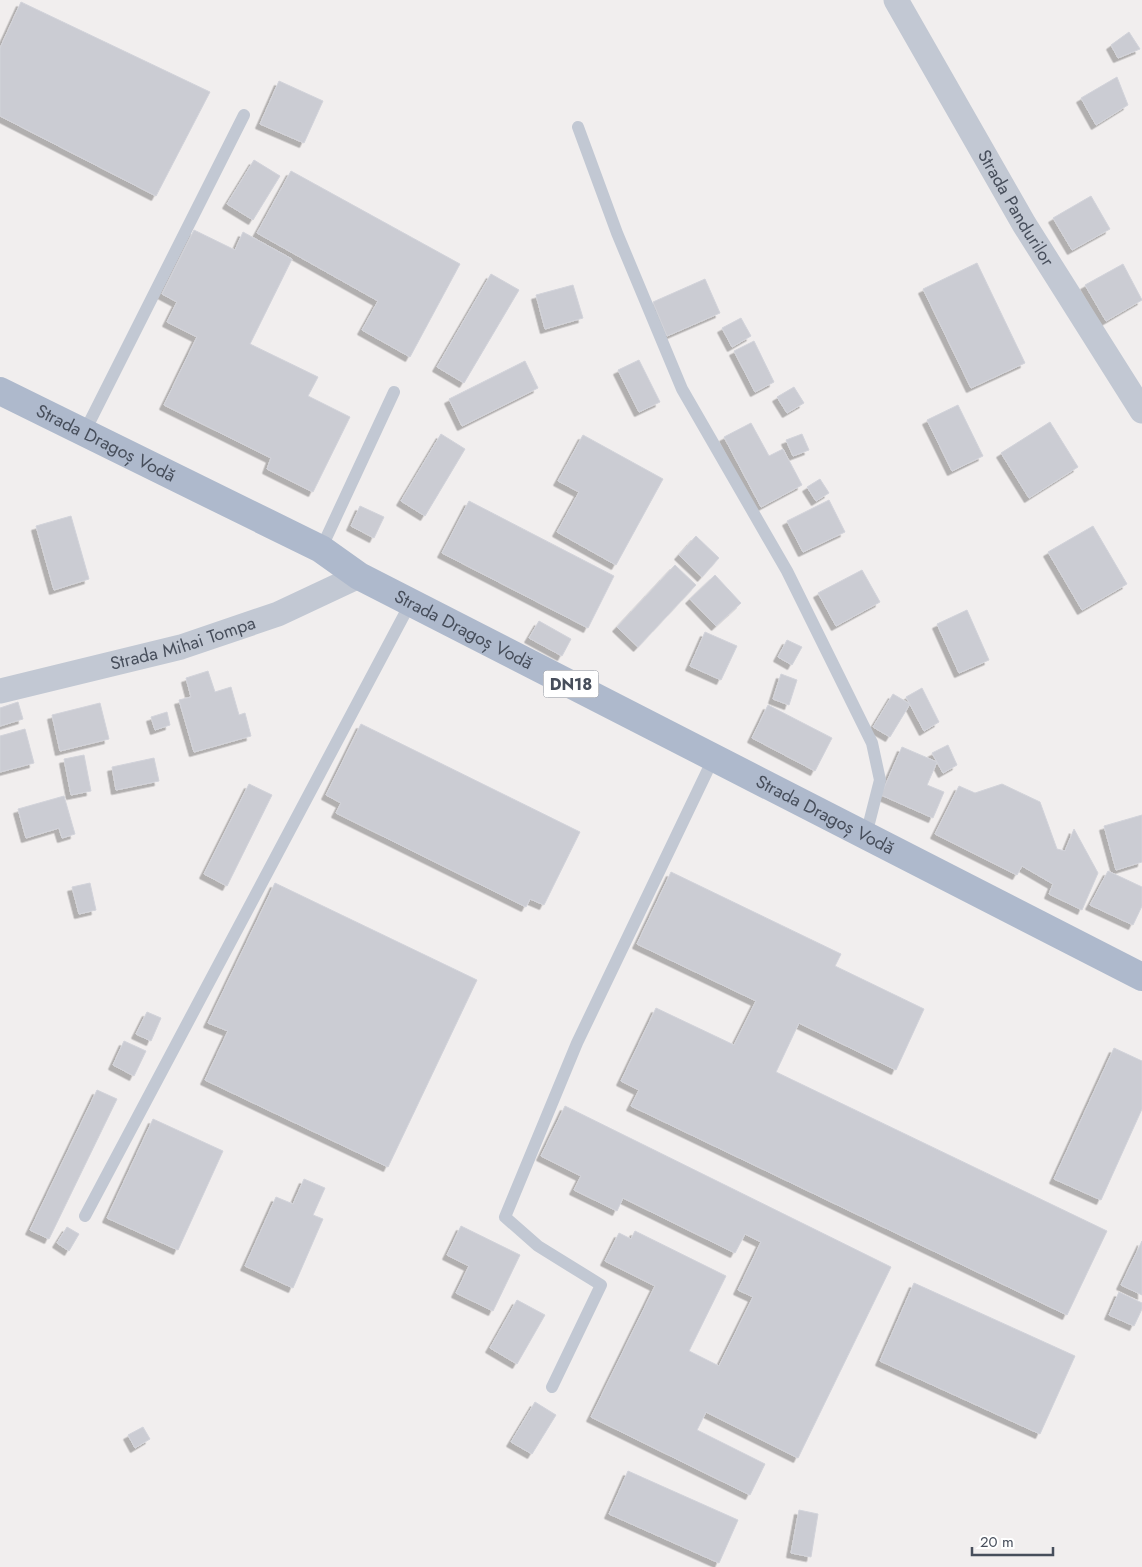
<svg xmlns="http://www.w3.org/2000/svg" width="1142" height="1567" font-family="Jost,sans-serif">
<style>
.building{fill:#cbccd3;stroke:#d2d3da;filter:url(#shadow)}
.lines{fill:none;stroke-linecap:round;stroke-linejoin:round}
.service{stroke:#c2c8d3;stroke-width:12}
.minor{stroke:#c2c8d3;stroke-width:25}
.primary{stroke:#aeb9cc;stroke-width:28}
.labels{text-anchor:middle;stroke-width:4.5;stroke-linejoin:round;paint-order:stroke}
.shield{fill:#fff;stroke:#7e838c;stroke-width:1}
.shield-label{font-size:16px;font-weight:bold;fill:#474e5b}
.street-label{font-size:18px;fill:#474e5b;stroke:#fff}
</style>
<defs>
<filter id="shadow"><feDropShadow dx="-4.5" dy="4.5" stdDeviation="0" flood-color="#0004"/></filter>
</defs>
<rect width="100%" height="100%" fill="#f1eeee"/>
<g class="building">
<polygon points="21,2 210,92 156,196 0,116 0,48"/>
<polygon points="1129,32 1140,49 1118,58 1111,45"/>
<polygon points="1117,77 1128,105 1096,125 1081,98"/>
<polygon points="279,81 323,101 304,143 260,124"/>
<polygon points="254,160 280,176 253,220 227,204"/>
<polygon points="291,171 460,264 410,357 362,330 378,301 257,233"/>
<polygon points="1091,196 1110,229 1072,250 1053,218"/>
<polygon points="194,230 235,250 243,232 292,259 250,344 318,377 308,396 350,417 313,492 267,469 271,458 164,405 197,337 167,322 177,302 162,294"/>
<polygon points="977,263 1025,363 971,388 923,289"/>
<polygon points="1123,264 1142,300 1106,321 1085,285"/>
<polygon points="491,274 519,290 464,383 437,367"/>
<polygon points="705,279 720,313 667,336 653,302"/>
<polygon points="573,285 583,318 545,329 536,295"/>
<polygon points="741,318 751,336 732,347 722,328"/>
<polygon points="754,341 774,382 755,392 734,351"/>
<polygon points="639,360 660,402 639,412 618,370"/>
<polygon points="525,361 538,388 462,426 449,399"/>
<polygon points="794,387 804,403 787,413 777,397"/>
<polygon points="958,405 983,456 952,471 927,420"/>
<polygon points="1050,422 1078,467 1029,498 1001,453"/>
<polygon points="751,423 769,456 783,449 802,485 761,507 724,437"/>
<polygon points="441,434 465,449 425,516 401,501"/>
<polygon points="802,434 809,450 793,456 786,440"/>
<polygon points="583,435 663,479 616,565 557,532 579,492 558,481"/>
<polygon points="820,479 829,493 816,501 807,487"/>
<polygon points="829,500 845,532 803,552 787,521"/>
<polygon points="469,501 614,576 588,628 442,553"/>
<polygon points="360,506 384,517 374,538 351,526"/>
<polygon points="71,516 89,579 54,590 36,526"/>
<polygon points="1093,526 1127,584 1082,610 1048,552"/>
<polygon points="696,536 719,558 702,577 679,555"/>
<polygon points="675,565 696,585 638,647 617,627"/>
<polygon points="862,570 880,602 836,626 818,593"/>
<polygon points="715,575 741,603 716,626 690,599"/>
<polygon points="967,610 989,660 959,673 937,624"/>
<polygon points="539,621 571,639 562,656 529,638"/>
<polygon points="705,632 737,646 721,680 690,666"/>
<polygon points="787,640 802,647 792,665 778,657"/>
<polygon points="208,671 215,692 231,687 239,715 245,713 251,736 194,752 179,700 191,697 186,678"/>
<polygon points="781,674 797,680 789,705 773,699"/>
<polygon points="922,688 939,722 924,731 906,697"/>
<polygon points="893,694 910,704 890,737 873,727"/>
<polygon points="18,702 23,719 0,726 0,708"/>
<polygon points="100,703 109,739 60,751 52,715"/>
<polygon points="768,705 832,738 815,771 752,738"/>
<polygon points="167,712 170,725 155,730 151,717"/>
<polygon points="361,724 580,832 544,905 530,899 526,907 336,813 341,803 326,795"/>
<polygon points="25,729 34,763 0,772 0,736"/>
<polygon points="948,745 957,765 943,773 932,753"/>
<polygon points="902,747 937,762 927,785 944,792 933,818 881,795"/>
<polygon points="84,755 91,791 71,795 64,759"/>
<polygon points="154,758 159,781 116,790 112,767"/>
<polygon points="249,784 272,795 227,886 204,874"/>
<polygon points="1002,784 1040,802 1057,849 1065,851 1074,829 1098,873 1082,910 1049,894 1053,884 1022,866 1017,875 935,834 959,786 975,793"/>
<polygon points="64,796 75,834 62,838 59,828 26,838 18,809"/>
<polygon points="1142,815 1142,862 1116,870 1104,826"/>
<polygon points="1108,871 1142,887 1142,906 1133,925 1090,905"/>
<polygon points="671,872 841,954 835,966 924,1009 896,1070 799,1023 776,1072 1107,1231 1067,1315 631,1106 639,1090 621,1081 656,1008 734,1045 756,1001 637,944"/>
<polygon points="90,883 96,910 79,914 72,887"/>
<polygon points="275,883 477,980 388,1167 205,1080 228,1031 208,1023"/>
<polygon points="147,1012 161,1018 151,1041 136,1034"/>
<polygon points="124,1041 146,1051 134,1076 113,1065"/>
<polygon points="1114,1048 1142,1061 1142,1109 1101,1200 1054,1179"/>
<polygon points="97,1090 117,1099 49,1239 30,1230"/>
<polygon points="565,1106 891,1267 798,1458 706,1412 697,1430 765,1464 750,1495 591,1417 655,1286 605,1261 619,1233 631,1239 635,1231 726,1276 689,1351 719,1366 753,1297 738,1290 761,1242 745,1234 735,1253 623,1198 617,1211 574,1190 581,1176 541,1156"/>
<polygon points="153,1119 223,1151 178,1250 107,1218"/>
<polygon points="304,1179 325,1188 313,1215 323,1219 293,1288 245,1266 276,1197 293,1204"/>
<polygon points="461,1226 520,1255 493,1311 456,1293 469,1266 447,1255"/>
<polygon points="67,1227 79,1234 69,1251 57,1243"/>
<polygon points="1142,1241 1142,1295 1121,1285"/>
<polygon points="914,1283 1075,1356 1040,1434 880,1361"/>
<polygon points="1119,1292 1142,1303 1142,1309 1134,1326 1109,1315"/>
<polygon points="517,1300 545,1315 517,1364 490,1348"/>
<polygon points="535,1402 556,1415 532,1454 511,1442"/>
<polygon points="143,1427 150,1439 135,1448 128,1435"/>
<polygon points="628,1471 738,1520 719,1563 609,1514"/>
<polygon points="799,1510 818,1514 811,1557 791,1553"/>
</g>
<g class="lines">
<g class="service">
<polyline points="578,127 617,233 682,389 787,571 872,743 880,780 866,835"/>
<polyline points="84,433 244,115"/>
<polyline points="321,549 394,392"/>
<polyline points="85,1216 411,602"/>
<polyline points="552,1387 601,1285 538,1246 505,1217 577,1043 714,757"/>
</g>
<g class="minor">
<path id="s1" d="M896 0 1024 224 1142 411"/>
<path id="s2" d="M0 691 181 647 278 614 359 576"/>
</g>
<path class="primary" id="s3" d="M0 391 321 549 359 576 1142 977"/>
</g>
<g class="labels">
<rect class="shield" x="543.5" y="670.5" width="55" height="27" rx="4"/>
<g class="shield-label">
<text x="571" y="690">DN18</text>
</g>
<g class="street-label">
<text dy="6" stroke="none"><textPath href="#s1" startOffset="240">Strada Pandurilor</textPath></text>
<text dy="6" stroke="none"><textPath href="#s3" startOffset="118">Strada Dragoș Vodă</textPath></text>
<text dy="6" stroke="none"><textPath href="#s3" startOffset="522">Strada Dragoș Vodă</textPath></text>
<text dy="6" stroke="none"><textPath href="#s2" startOffset="189">Strada Mihai Tompa</textPath></text>
<text dy="6" stroke="none"><textPath href="#s3" startOffset="928">Strada Dragoș Vodă</textPath></text>
</g>
</g>
<path d="M972 1547v8h81v-8" fill="none" stroke="#474e5b" stroke-width="2.5"/>
<text x="980" y="1547" font-size="15" fill="#474e5b" stroke="#ffffff" stroke-width="4" paint-order="stroke">20 m</text>
</svg>
